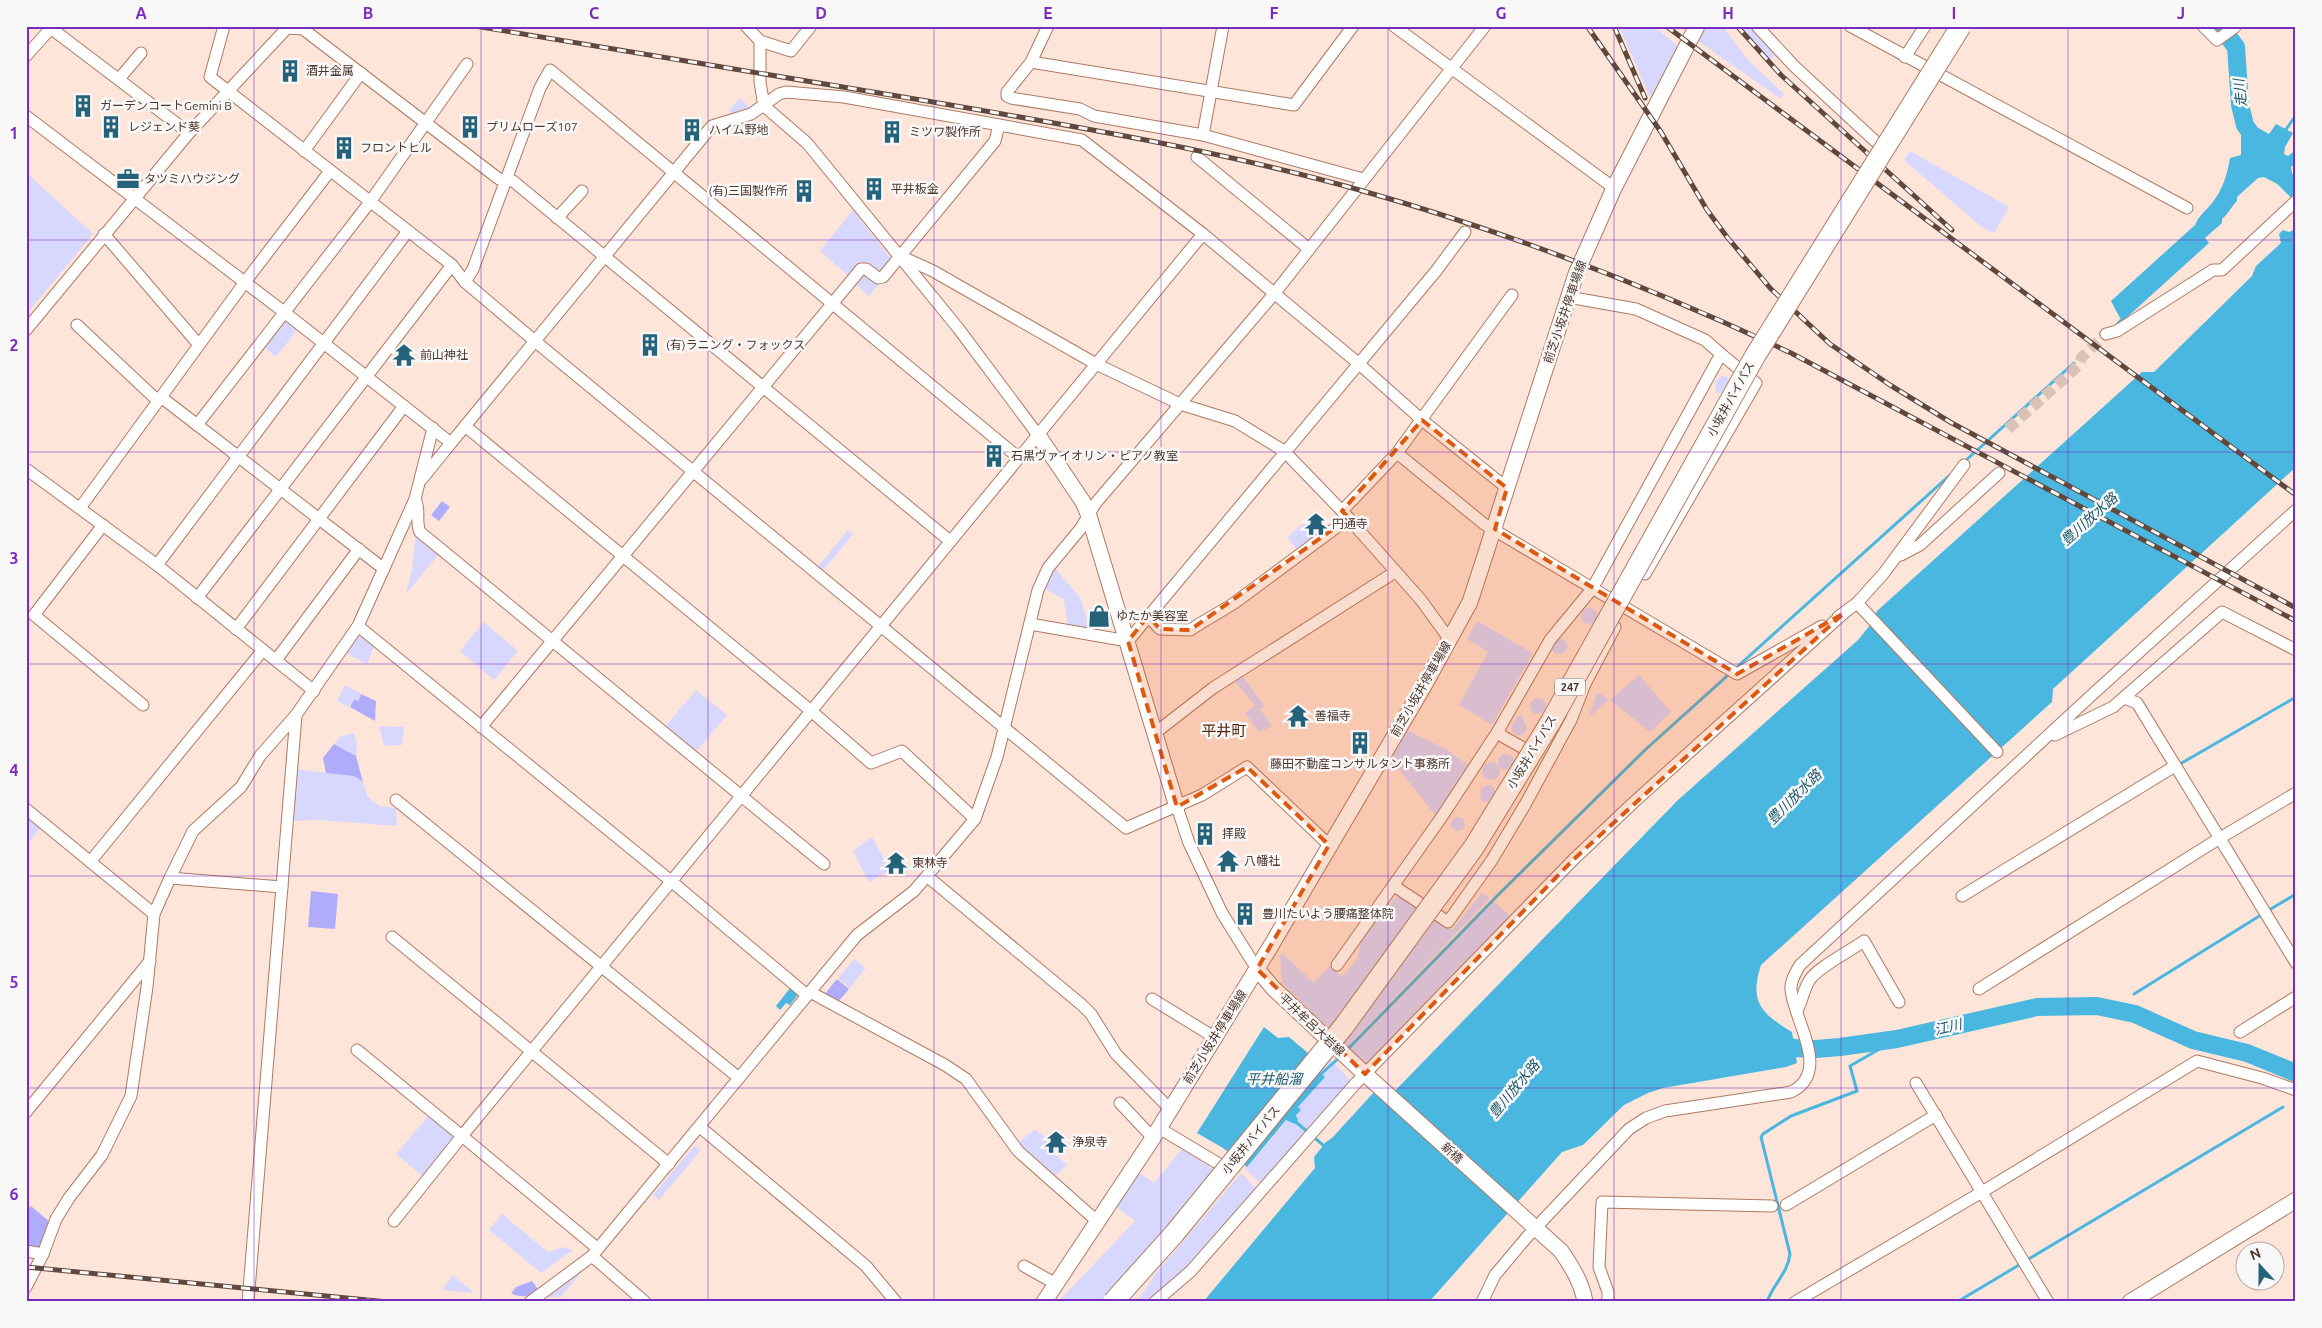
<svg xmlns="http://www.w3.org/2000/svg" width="2322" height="1328" font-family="Ubuntu,'Noto Sans JP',sans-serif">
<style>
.green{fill:#d8d8ff}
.forest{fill:#b0acfc}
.water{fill:#49b7df}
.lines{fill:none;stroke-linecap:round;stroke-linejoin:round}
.stream{stroke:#49b7df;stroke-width:3}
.river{stroke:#49b7df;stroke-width:18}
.street-tunnel{stroke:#dbc2b7;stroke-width:11;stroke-dasharray:11 5.5;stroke-linecap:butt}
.street-casing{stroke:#af7960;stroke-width:13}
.secondary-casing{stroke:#af7960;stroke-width:17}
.street{stroke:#fff;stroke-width:11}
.secondary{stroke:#fff;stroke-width:15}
.rail-casing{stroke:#60483d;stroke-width:5}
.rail{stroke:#f8f8f8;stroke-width:3;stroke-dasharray:9;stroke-linecap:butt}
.highway-bridge-casing{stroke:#af7960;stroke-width:22;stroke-linecap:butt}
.highway-bridge{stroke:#fff;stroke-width:20}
.marked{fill:#e0570e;fill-opacity:0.2;stroke:#e0570e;stroke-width:4;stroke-dasharray:10 6;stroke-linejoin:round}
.grid{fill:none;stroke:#7b2cbf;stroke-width:1;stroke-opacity:0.55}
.labels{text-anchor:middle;stroke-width:5;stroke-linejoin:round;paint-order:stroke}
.shield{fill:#f8f8f8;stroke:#817068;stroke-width:1}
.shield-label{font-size:11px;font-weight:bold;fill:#4e362b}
.poi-label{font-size:12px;fill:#4e362b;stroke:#f8f8f8;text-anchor:start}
.street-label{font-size:12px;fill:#4e362b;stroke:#f8f8f8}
.water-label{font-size:14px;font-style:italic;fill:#1c576d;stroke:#f8f8f8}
.quarter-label{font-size:15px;fill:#52240b;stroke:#f8f8f8}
.neatline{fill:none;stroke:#7b2cbf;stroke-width:2}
.grid-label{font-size:16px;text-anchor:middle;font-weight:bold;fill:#7b2cbf}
</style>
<rect width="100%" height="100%" fill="#fee5da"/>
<g class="green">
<polygon points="1619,26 1653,26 1678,46 1653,96 1650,97"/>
<polygon points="1702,26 1722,26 1749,61 1784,94 1781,99 1695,39"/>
<polygon points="1736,26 1753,26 1778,54 1766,62"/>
<polygon points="740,98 750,108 732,115 729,110"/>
<polygon points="1910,151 2009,207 1994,233 1983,228 1904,160"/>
<polygon points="26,172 93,234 26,315"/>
<polygon points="853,210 893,261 882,274 867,266 851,278 820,251"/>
<polygon points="863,269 880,283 869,296 853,282"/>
<polygon points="286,321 297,330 276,357 262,345 280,322"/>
<polygon points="1726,376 1730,380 1722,393 1716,393 1715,382 1720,377"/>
<polygon points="1304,523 1316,537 1298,551 1287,537"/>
<polygon points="416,530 440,553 406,594 412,570"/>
<polygon points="848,530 853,534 821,573 816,569"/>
<polygon points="1053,566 1081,599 1090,632 1068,628 1064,599 1043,588"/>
<circle cx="1589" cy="616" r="8"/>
<polygon points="1477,621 1533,653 1492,725 1459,705 1488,652 1467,639"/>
<polygon points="484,622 518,651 494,680 460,651"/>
<polygon points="359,630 375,643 367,664 344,652"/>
<circle cx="1559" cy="646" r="8"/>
<polygon points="1241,674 1265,706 1260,709 1272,726 1259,732 1245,713 1255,706 1233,679"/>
<polygon points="1639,675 1671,712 1650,732 1610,700"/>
<polygon points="345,685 361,694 357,701 353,699 349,707 337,701"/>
<polygon points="696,690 727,715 695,753 664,728"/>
<polygon points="1597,692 1607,698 1607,701 1589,717"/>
<circle cx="1538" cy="706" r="8"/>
<polygon points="1522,715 1527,729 1523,735 1516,735 1512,731 1512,726 1518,716"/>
<polygon points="379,726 404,727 402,745 384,746"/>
<polygon points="1404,729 1446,749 1468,765 1436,816 1388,756"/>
<polygon points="354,733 357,743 356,756 334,744 341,736"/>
<circle cx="1506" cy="762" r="8"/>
<circle cx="1491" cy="771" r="9"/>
<polygon points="295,769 354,776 363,782 368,797 379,806 396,808 397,826 319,820 291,821"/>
<polygon points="1489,784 1493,787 1496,792 1489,801 1484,802 1480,798 1481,788"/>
<polygon points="26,815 42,826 26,846"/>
<circle cx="1458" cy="824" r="7"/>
<polygon points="872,837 890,870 869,882 853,851"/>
<polygon points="1482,893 1490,898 1355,1039 1357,1041 1367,1032 1493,901 1512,917 1369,1065 1366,1065 1282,983 1280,956 1282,953 1314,983 1329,966 1342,976 1357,959 1361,939 1396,897 1401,897 1452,930"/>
<polygon points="854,959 866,968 850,988 838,978"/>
<path d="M1328 1057 1352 1082 1263 1183H1260L1245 1169 1287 1120 1295 1124 1298 1121C1292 1105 1315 1088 1325 1077L1317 1070Z"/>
<polygon points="430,1114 459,1139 425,1178 396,1154"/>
<polygon points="1035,1129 1052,1143 1048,1147 1067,1165 1053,1178 1023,1150 1018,1143"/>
<polygon points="695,1145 701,1150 659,1200 653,1195"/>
<polygon points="1182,1149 1215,1170 1101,1302 1058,1302 1135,1221 1115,1206 1138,1172 1154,1183"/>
<path d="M1241 1173 1257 1189C1237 1212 1173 1294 1148 1302 1145 1303 1140 1302 1137 1302L1156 1273Z"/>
<polygon points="502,1214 548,1252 562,1247 573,1250 541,1273 489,1230"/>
<polygon points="583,1270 561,1297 545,1297"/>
<polygon points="453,1275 474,1293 442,1290"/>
</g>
<g class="forest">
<polygon points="442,501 450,507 439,521 431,515"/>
<polygon points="361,694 376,701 375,721 350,707 354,699 358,701"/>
<polygon points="334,744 356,756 363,782 354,776 326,773 323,758"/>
<polygon points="311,891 338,894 335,929 308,927"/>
<polygon points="837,979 849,989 838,1002 824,995"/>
<polygon points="31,1206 51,1223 39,1249 26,1248 26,1211"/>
<path d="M532 1281 540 1292C533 1297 518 1298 511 1293L516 1287Z"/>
</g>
<g class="water">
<path d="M2246 121 2269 134 2276 124 2293 133 2285 147 2284 154 2288 156 2296 150V163L2291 167 2294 184 2287 189 2264 177 2258 178 2237 197V201C2231 207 2229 213 2222 219V223L2205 238 2209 243 2125 319 2120 318 2111 301 2195 225C2199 215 2206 211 2212 203 2223 189 2227 175 2230 158L2241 155V122Z"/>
<path d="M2296 229V467L2053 689 2052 702 1761 965C1749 1002 1761 1013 1792 1032L1797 1063 1786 1067 1663 1088 1648 1093 1624 1105 1583 1145 1562 1152 1429 1302H1203L1315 1168 1314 1157 1326 1142 1332 1138 1375 1091 1386 1100 1678 800 1858 640 1871 624 1877 611 2142 372H2154L2252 276 2256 266 2281 243 2279 234 2283 230 2289 232Z"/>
<polygon points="791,987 799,993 790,1005 786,1003 780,1010 776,1006"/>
<polygon points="1264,1027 1278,1038 1289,1037 1308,1053 1305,1058 1325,1077 1298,1107 1301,1110 1296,1115 1298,1120 1295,1124 1286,1120 1247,1167 1223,1148 1197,1133"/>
</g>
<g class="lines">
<g class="stream">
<polyline points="2285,131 2296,115"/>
<polyline points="2115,327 2123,318 2122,315"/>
<polyline points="1964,462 2074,363"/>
<polyline points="2180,764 2296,697"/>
<polyline points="2269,910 2296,894"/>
<polyline points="2134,994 2261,915"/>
<polyline points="1347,1050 1498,895 1645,750 1950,475"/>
<polyline points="1321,1074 1341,1056"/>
<polyline points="1296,1122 1323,1145"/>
<polyline points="2027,1260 2283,1107"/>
<path d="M1767 1302C1773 1284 1788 1273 1790 1254L1761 1137 1763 1134 1791 1116 1857 1091 1850 1066 1897 1039"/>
<polyline points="1957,1302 2019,1265"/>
</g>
<g class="river">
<polyline points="2220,26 2236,47 2240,105 2245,125 2256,141"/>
<polyline points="2275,169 2296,190"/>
<polyline points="1771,1042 1794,1048 1816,1049 1840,1047 1897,1039 2037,1007 2097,1006 2135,1014 2193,1040 2247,1053 2296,1073"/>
</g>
<polyline class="street-tunnel" points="2008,429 2078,366 2082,357 2106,334"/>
<defs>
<g id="street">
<polyline points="48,26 189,133"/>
<polyline points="224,26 210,77 452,265 465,282 536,342 1126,828 1202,795 1247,767 1329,845"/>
<polyline points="746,26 760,41 791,51 811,26"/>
<polyline points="1048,26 1031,62 1007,92 1007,96 1011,98 1080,109 1094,116 1203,135 1363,179"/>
<polyline points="1394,26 1614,188"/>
<polyline points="1757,26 1794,66 1875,141"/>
<polyline points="1850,26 2187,208"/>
<polyline points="2203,26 2217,40 2235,27"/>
<polyline points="760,41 760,82 764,106 807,143 958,328 1038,435"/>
<polyline points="26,56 51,28"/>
<polyline points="1905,57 1925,26"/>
<polyline points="1031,62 1294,105 1353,26"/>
<polyline points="119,79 141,53"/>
<polyline points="26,116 284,312 451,443 465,426 810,710 871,763 902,751 975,819"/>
<polyline points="1203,135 1223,26"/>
<polyline points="304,151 361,73"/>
<polyline points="1197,157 1309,249"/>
<polyline points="557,218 582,191"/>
<polyline points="104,234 199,345"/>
<polyline points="900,256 933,271 1096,364 1180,404 1235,421 1284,451 1342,511 1421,600 1450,640"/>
<polyline points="465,282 473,269 540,88 550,70 1019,458"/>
<polyline points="1568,297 1636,309 1705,340 1721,354"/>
<polyline points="77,325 158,401"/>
<polyline points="26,330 189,133 287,28 303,29 499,179 513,181 950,541"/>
<polyline points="2106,334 2117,331 2213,270 2222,270 2296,201"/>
<polyline points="161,397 384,569"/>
<polyline points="197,425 370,202 467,64"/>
<polyline points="465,426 712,126 751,114 779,94 786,92 844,97 1082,140 1203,234 1358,363 1422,420 1507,488"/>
<polyline points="1397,453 1484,524 1737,674 1822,626"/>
<polyline points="26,469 157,565 314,691"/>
<polyline points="422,479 451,443"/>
<path d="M415 499C421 510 415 522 420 532L824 864"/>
<polyline points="80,508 245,282 330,171"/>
<polyline points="1342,511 1397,453 1512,295"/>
<polyline points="103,525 34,615 143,705"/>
<polyline points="1901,555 1920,545 1999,473"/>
<polyline points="157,565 408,231"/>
<polyline points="197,598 452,265"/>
<polyline points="1857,603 1997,752"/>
<polyline points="1148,616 1160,629 1190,630 1201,623 1233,604 1349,518"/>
<polyline points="1838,617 1857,603 1884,573 1964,465"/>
<polyline points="1030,624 1128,641 1436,271 1465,232"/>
<polyline points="358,626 671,881 807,995"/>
<polyline points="236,629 404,406"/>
<polyline points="276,660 359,549"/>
<polyline points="2124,698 2137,703 2296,963"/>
<polyline points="481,727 861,269 866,269 878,278 883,277 995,141 999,125"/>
<polyline points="1498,731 1502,736 1525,749"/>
<polyline points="1155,733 1213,688 1395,572"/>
<polyline points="2055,735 2113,707 2222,612 2296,650"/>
<polyline points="396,800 739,1078"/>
<polyline points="1177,807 1189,843 1222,913 1257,969"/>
<polyline points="26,809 154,914"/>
<polyline points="90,862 263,650"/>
<polyline points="928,877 1082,1005 1091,1014 1116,1054 1170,1109"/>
<polyline points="170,878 282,887"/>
<polyline points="1394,886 1448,922 1492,860 1526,803 1571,720 1585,684 1615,627"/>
<polyline points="1962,896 2175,766"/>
<polyline points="392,937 669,1164"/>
<polyline points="1337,965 1441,818 1498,731 1550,640 1592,589 1721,354 1756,383 1645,574"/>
<polyline points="1979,989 2220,838 2296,793"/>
<polyline points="810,992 945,1065 966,1079 1018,1151 1098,1222"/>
<polyline points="1152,999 1214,1037"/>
<path d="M1797 1011C1802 1001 1804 989 1809 981 1815 969 1850 951 1864 941L1899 1002"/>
<polyline points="2240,1032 2296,997"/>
<polyline points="357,1050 462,1136 1203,234"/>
<polyline points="1916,1083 2048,1302"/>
<polyline points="1120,1103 1153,1138"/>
<polyline points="26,1112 150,961"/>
<polyline points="700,1127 866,1266 896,1302"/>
<polyline points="1159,1128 1219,1164"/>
<polyline points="1786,1205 1936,1115"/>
<polyline points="394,1221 462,1136 597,1248"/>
<polyline points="26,1251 43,1254"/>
<polyline points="592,1256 645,1302"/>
<polyline points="1024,1266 1056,1284"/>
<polyline points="26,1287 43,1254 56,1219 69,1198 102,1155 131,1096 147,987 154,914 170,878 193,831 241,787 260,756 296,715 358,626 415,499 433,428"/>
<polyline points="248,1302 296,715"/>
<polyline points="530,1302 592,1256 857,935 914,891 975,819 997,757 1038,590 1048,568 1081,528 1095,504 1274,294 1485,26"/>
<polyline points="1155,1302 1191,1271 1356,1083 1574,859 1633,803 1844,613"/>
<path d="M1482 1302 1495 1275 1527 1237 1629 1129 1646 1118 1665 1111 1791 1092C1832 1072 1794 1021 1791 990 1790 981 1796 972 1800 965L2094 693 2296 510"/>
<polyline points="1608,1302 1608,1292 1599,1267 1602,1202 1772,1206"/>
<polyline points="1795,1302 1982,1192 2197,1061 2262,1078 2296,1090"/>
</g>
<g id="secondary">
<polyline points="1038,435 1083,502 1089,516 1177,807"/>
<path d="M1257 969 1273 988 1365 1074 1561 1251C1572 1267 1582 1283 1585 1302"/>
<polyline points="1044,1302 1153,1138 1269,949 1424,686 1470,602 1576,274 1614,188 1697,26"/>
<polyline points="2130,1302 2296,1200"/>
</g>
</defs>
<use href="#street" class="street-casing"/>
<use href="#secondary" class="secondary-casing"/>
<use href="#street" class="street"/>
<use href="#secondary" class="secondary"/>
<defs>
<g id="rail">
<path d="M475 26C624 51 772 75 921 100 1067 125 1213 149 1356 189 1505 231 1651 287 1791 353L2296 621"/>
<polyline points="1587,26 1661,132 1707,210 1727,237 1771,289 1830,344 1890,385 1950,422 2296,608"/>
<polyline points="1614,26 1645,98"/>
<polyline points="1666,26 2296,495"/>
<polyline points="1737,26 1781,75 1952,230"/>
<polyline points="26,1267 388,1302"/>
</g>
</defs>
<use href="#rail" class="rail-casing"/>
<use href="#rail" class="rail"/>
<defs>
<polyline id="highway-bridge" points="1113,1302 1174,1234 1344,1026 1474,847 1550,723 1755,356 1961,26"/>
</defs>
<use href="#highway-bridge" class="highway-bridge-casing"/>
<use href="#highway-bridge" class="highway-bridge"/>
</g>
<path class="marked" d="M1422 420 1507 488 1495 529 1737 674 1844 613 1574 859 1365 1074 1257 969 1329 845 1247 767 1177 807 1128 641 1148 616 1160 629 1190 630 1349 518 1342 511Z"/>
<path class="grid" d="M254 26V1302M481 26V1302M708 26V1302M934 26V1302M1161 26V1302M1388 26V1302M1614 26V1302M1841 26V1302M2068 26V1302M26 240H2296M26 452H2296M26 664H2296M26 876H2296M26 1088H2296"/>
<defs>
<symbol id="building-bare" viewBox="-9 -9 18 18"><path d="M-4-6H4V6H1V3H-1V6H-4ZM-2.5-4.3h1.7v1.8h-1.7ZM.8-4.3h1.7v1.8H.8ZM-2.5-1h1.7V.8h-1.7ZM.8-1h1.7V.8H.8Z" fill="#26637a" stroke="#f8f8f8" stroke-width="2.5" paint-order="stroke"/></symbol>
<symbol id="office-bare" viewBox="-9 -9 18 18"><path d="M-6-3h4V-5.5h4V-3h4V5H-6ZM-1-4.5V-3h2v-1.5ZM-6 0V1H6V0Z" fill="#26637a" stroke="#f8f8f8" stroke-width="2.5" paint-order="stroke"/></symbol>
<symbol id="temple-bare" viewBox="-9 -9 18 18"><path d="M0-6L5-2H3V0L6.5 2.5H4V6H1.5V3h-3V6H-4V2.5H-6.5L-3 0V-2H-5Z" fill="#26637a" stroke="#f8f8f8" stroke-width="2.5" paint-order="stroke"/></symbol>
<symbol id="shop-bare" viewBox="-9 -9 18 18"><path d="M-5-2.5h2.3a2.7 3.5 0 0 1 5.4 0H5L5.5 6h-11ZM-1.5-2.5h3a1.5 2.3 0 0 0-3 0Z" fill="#26637a" stroke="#f8f8f8" stroke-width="2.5" paint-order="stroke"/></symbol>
</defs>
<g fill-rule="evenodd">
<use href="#building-bare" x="274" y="55" width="32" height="32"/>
<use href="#building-bare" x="67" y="90" width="32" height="32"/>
<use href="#building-bare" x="95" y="111" width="32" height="32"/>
<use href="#building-bare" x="454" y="111" width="32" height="32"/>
<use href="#building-bare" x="676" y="114" width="32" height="32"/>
<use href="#building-bare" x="876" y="116" width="32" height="32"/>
<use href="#building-bare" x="328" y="132" width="32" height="32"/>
<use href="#office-bare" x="112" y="163" width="32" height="32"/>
<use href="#building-bare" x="858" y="173" width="32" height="32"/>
<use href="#building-bare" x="788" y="175" width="32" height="32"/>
<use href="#building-bare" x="634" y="329" width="32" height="32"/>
<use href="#temple-bare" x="388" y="339" width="32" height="32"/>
<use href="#building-bare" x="978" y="440" width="32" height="32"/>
<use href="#temple-bare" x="1300" y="508" width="32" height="32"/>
<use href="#shop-bare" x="1083" y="600" width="32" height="32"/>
<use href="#temple-bare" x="1282" y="700" width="32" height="32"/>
<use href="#building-bare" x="1344" y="727" width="32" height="32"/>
<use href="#building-bare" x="1189" y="818" width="32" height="32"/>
<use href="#temple-bare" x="1212" y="845" width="32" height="32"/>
<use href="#temple-bare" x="880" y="847" width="32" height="32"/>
<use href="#building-bare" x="1229" y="898" width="32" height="32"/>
<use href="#temple-bare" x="1040" y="1126" width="32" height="32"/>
</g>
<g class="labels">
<rect class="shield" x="1555" y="678.5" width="30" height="17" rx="4"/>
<g class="shield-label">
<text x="1570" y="691">247</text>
</g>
<g class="poi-label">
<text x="306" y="75">酒井金属</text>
<text x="100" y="110">ガーデンコートGemini B</text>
<text x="128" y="131">レジェンド葵</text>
<text x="486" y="131">プリムローズ107</text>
<text x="709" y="134">ハイム野地</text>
<text x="909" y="136">ミツワ製作所</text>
<text x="360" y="152">フロントヒル</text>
<text x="144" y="183">タツミハウジング</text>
<text x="891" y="193">平井板金</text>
<text x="788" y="195" text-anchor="end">(有)三国製作所</text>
<text x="666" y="349">(有)ラニング・フォックス</text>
<text x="420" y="359">前山神社</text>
<text x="1011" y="460">石黒ヴァイオリン・ピアノ教室</text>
<text x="1332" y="528">円通寺</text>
<text x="1116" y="620">ゆたか美容室</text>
<text x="1315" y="720">善福寺</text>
<text x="1360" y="768" text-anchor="middle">藤田不動産コンサルタント事務所</text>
<text x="1222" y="838">拝殿</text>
<text x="1244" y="865">八幡社</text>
<text x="912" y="867">東林寺</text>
<text x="1262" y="918">豊川たいよう腰痛整体院</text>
<text x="1072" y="1146">浄泉寺</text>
</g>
<g class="street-label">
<text transform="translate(1565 312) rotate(-71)" y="4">前芝小坂井停車場線</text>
<text transform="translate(1731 399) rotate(-61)" y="4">小坂井バイパス</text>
<text transform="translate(1421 689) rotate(-60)" y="4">前芝小坂井停車場線</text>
<text transform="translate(1532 752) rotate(-59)" y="4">小坂井バイパス</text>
<text transform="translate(1312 1025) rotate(43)" y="4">平井牟呂大岩線</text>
<text transform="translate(1215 1037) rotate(-58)" y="4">前芝小坂井停車場線</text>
<text transform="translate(1251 1140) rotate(-51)" y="4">小坂井バイパス</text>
<text transform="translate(1452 1153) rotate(42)" y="4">新橋</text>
</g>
<g class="water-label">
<text transform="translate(2240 93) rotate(-96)" y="5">走川</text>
<text transform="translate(2089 519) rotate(-42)" y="5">豊川放水路</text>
<text transform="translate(1794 797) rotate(-45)" y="5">豊川放水路</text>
<text transform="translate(1948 1027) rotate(-13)" y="5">江川</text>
<text x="1274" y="1084">平井船溜</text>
<text transform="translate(1514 1089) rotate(-50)" y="5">豊川放水路</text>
</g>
<g class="quarter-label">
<text x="1224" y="736">平井町</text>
</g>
</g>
<rect width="2322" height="1328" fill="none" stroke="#f8f8f8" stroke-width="55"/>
<g transform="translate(2260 1266) rotate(339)"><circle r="24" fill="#f8f8f8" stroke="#b4aaa6"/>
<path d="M0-4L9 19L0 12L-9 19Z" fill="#26637a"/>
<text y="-8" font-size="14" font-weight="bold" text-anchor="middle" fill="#4e362b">N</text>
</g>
<rect x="28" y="28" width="2266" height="1272" class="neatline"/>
<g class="grid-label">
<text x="141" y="19">A</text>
<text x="368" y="19">B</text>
<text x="594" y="19">C</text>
<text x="821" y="19">D</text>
<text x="1048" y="19">E</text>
<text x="1274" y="19">F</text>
<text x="1501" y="19">G</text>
<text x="1728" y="19">H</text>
<text x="1954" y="19">I</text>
<text x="2181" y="19">J</text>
<text x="14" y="139">1</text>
<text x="14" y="351">2</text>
<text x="14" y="564">3</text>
<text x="14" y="776">4</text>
<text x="14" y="988">5</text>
<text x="14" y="1200">6</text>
</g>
</svg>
